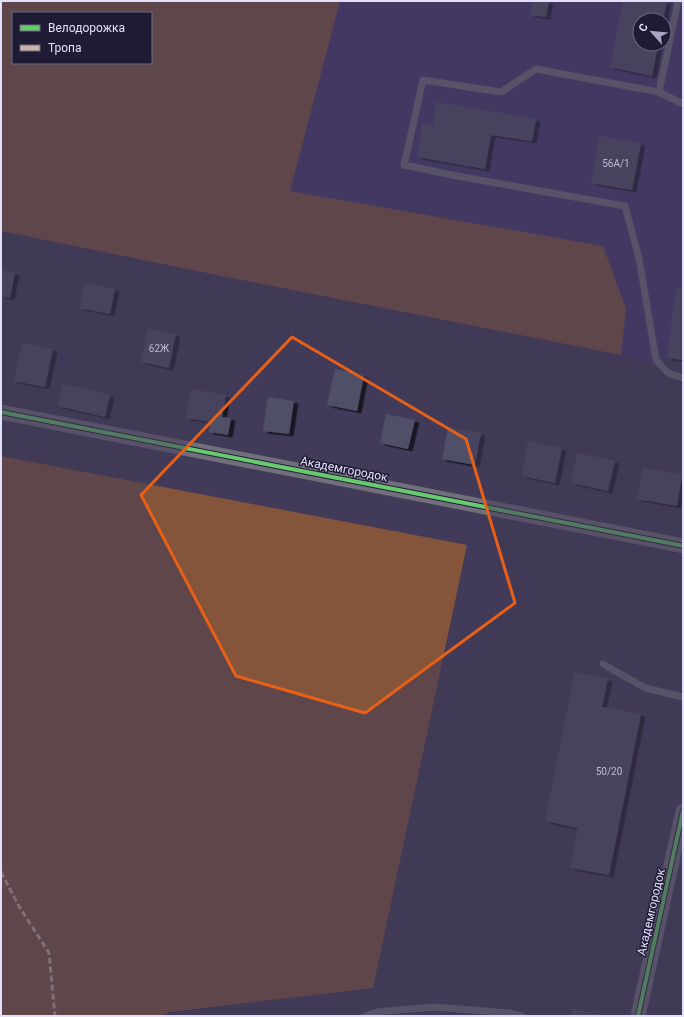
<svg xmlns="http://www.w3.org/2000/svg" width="684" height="1017" font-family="Roboto,sans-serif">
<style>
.built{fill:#443670;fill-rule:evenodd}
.forest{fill:#84543b;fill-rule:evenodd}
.building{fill:#505067;filter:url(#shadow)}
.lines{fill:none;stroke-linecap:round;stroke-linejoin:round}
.lane{stroke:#726f7c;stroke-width:7}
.street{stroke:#726f7c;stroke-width:15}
.quiet{stroke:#cab0a6;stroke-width:3;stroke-dasharray:6 3;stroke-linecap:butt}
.cycleway-casing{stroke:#201b34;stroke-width:6}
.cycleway{stroke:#67ca6e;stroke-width:4}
.marked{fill:none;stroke:#e86018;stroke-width:3;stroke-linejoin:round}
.labels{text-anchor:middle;stroke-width:3;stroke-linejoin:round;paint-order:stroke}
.number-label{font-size:10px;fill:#bebcd7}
.street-label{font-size:12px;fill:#e3e0fc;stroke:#201b34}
</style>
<defs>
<filter id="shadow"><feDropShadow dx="4.5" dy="2.5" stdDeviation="0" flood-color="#0009"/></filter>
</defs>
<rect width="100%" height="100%" fill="#413a58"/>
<path class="built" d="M123 1H683V360L667 358 647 362 621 355 207 273 1 231 151 63V13ZM640 20H664V44H640Z"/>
<g class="forest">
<path d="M1 1H340L290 191 603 246 626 309 621 355 207 273 1 231ZM13 13H151V63H13Z"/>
<polygon points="1,456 467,545 373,988 169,1012 162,1016 1,1016"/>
</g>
<g class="building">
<polygon points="532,1 549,1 546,17 530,15"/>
<polygon points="623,1 667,1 663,20 640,20 640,44 658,44 652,76 610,67"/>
<polygon points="436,102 536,119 532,141 491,135 485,169 417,157 423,123 433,125"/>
<polygon points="599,136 641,143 632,190 591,183"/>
<polygon points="1,270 15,273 10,298 1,296"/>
<polygon points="84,283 115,289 110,314 80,308"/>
<polygon points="676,288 683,289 683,360 667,358"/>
<polygon points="148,329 176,334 169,368 141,362"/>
<polygon points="22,343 53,349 45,387 14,381"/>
<polygon points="335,369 364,375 357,411 327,405"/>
<polygon points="63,384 110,395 105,417 58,406"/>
<polygon points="191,389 226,395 222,417 231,418 228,435 209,432 210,422 186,418"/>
<polygon points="268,397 294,401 289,434 263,431"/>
<polygon points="386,414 415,420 408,449 380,443"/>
<polygon points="448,427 481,433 475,465 442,459"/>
<polygon points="528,441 562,448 555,483 522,476"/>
<polygon points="577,453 615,461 608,491 571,483"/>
<polygon points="643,468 682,475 677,506 637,499"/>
<polygon points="575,672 608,679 602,707 641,714 609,875 570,868 578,828 545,821"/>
<polygon points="572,1009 600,1015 600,1016 571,1016"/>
</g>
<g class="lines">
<g class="lane">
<polyline points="659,92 678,1"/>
<polyline points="683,104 659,92 536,69 501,92 423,80 404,165 457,176 625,206 639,258 656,360 668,373 683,378"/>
<polyline points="603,664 645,688 683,697"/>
<polyline points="365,1016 377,1012 433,1007 509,1013 522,1016"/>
</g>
<g class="street">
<polyline points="1,412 679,545 683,546"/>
<polyline points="638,1016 683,811"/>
</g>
<polyline class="quiet" points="1,872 20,908 49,953 55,1016"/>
<defs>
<g id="cycleway">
<polyline points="1,412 679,545 683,546"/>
<polyline points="638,1016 683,811"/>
</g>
</defs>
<use href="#cycleway" class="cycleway-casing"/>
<use href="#cycleway" class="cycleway"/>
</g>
<path d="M0 0H684V1017H0ZM292 337 466 439 515 603 365 713 236 676 141 495Z" fill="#413a58" fill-opacity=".55" fill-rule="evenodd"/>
<path class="marked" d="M292 337 466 439 515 603 365 713 236 676 141 495Z"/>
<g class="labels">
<g class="number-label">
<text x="616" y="167">56А/1</text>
<text x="159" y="352">62Ж</text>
<text x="609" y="775">50/20</text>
</g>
<g class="street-label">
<text transform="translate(344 469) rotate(11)" y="4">Академгородок</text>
<text transform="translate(651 912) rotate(-77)" y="4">Академгородок</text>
</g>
</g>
<rect width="684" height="1017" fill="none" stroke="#e3e0fc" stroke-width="4"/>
<rect x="12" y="12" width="140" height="52" fill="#201b34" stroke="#6e6a84"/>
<rect x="20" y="25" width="20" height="6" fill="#67ca6e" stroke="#6e6a84"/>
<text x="48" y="32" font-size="12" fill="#e3e0fc">Велодорожка</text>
<rect x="20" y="45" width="20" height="6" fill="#cab0a6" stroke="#6e6a84"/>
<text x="48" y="52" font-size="12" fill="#e3e0fc">Тропа</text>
<g transform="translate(652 32) rotate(297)"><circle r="19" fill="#201b34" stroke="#6e6a84"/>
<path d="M0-3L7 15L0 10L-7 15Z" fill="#aaa6c3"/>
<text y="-6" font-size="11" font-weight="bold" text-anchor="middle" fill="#e3e0fc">С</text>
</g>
</svg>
